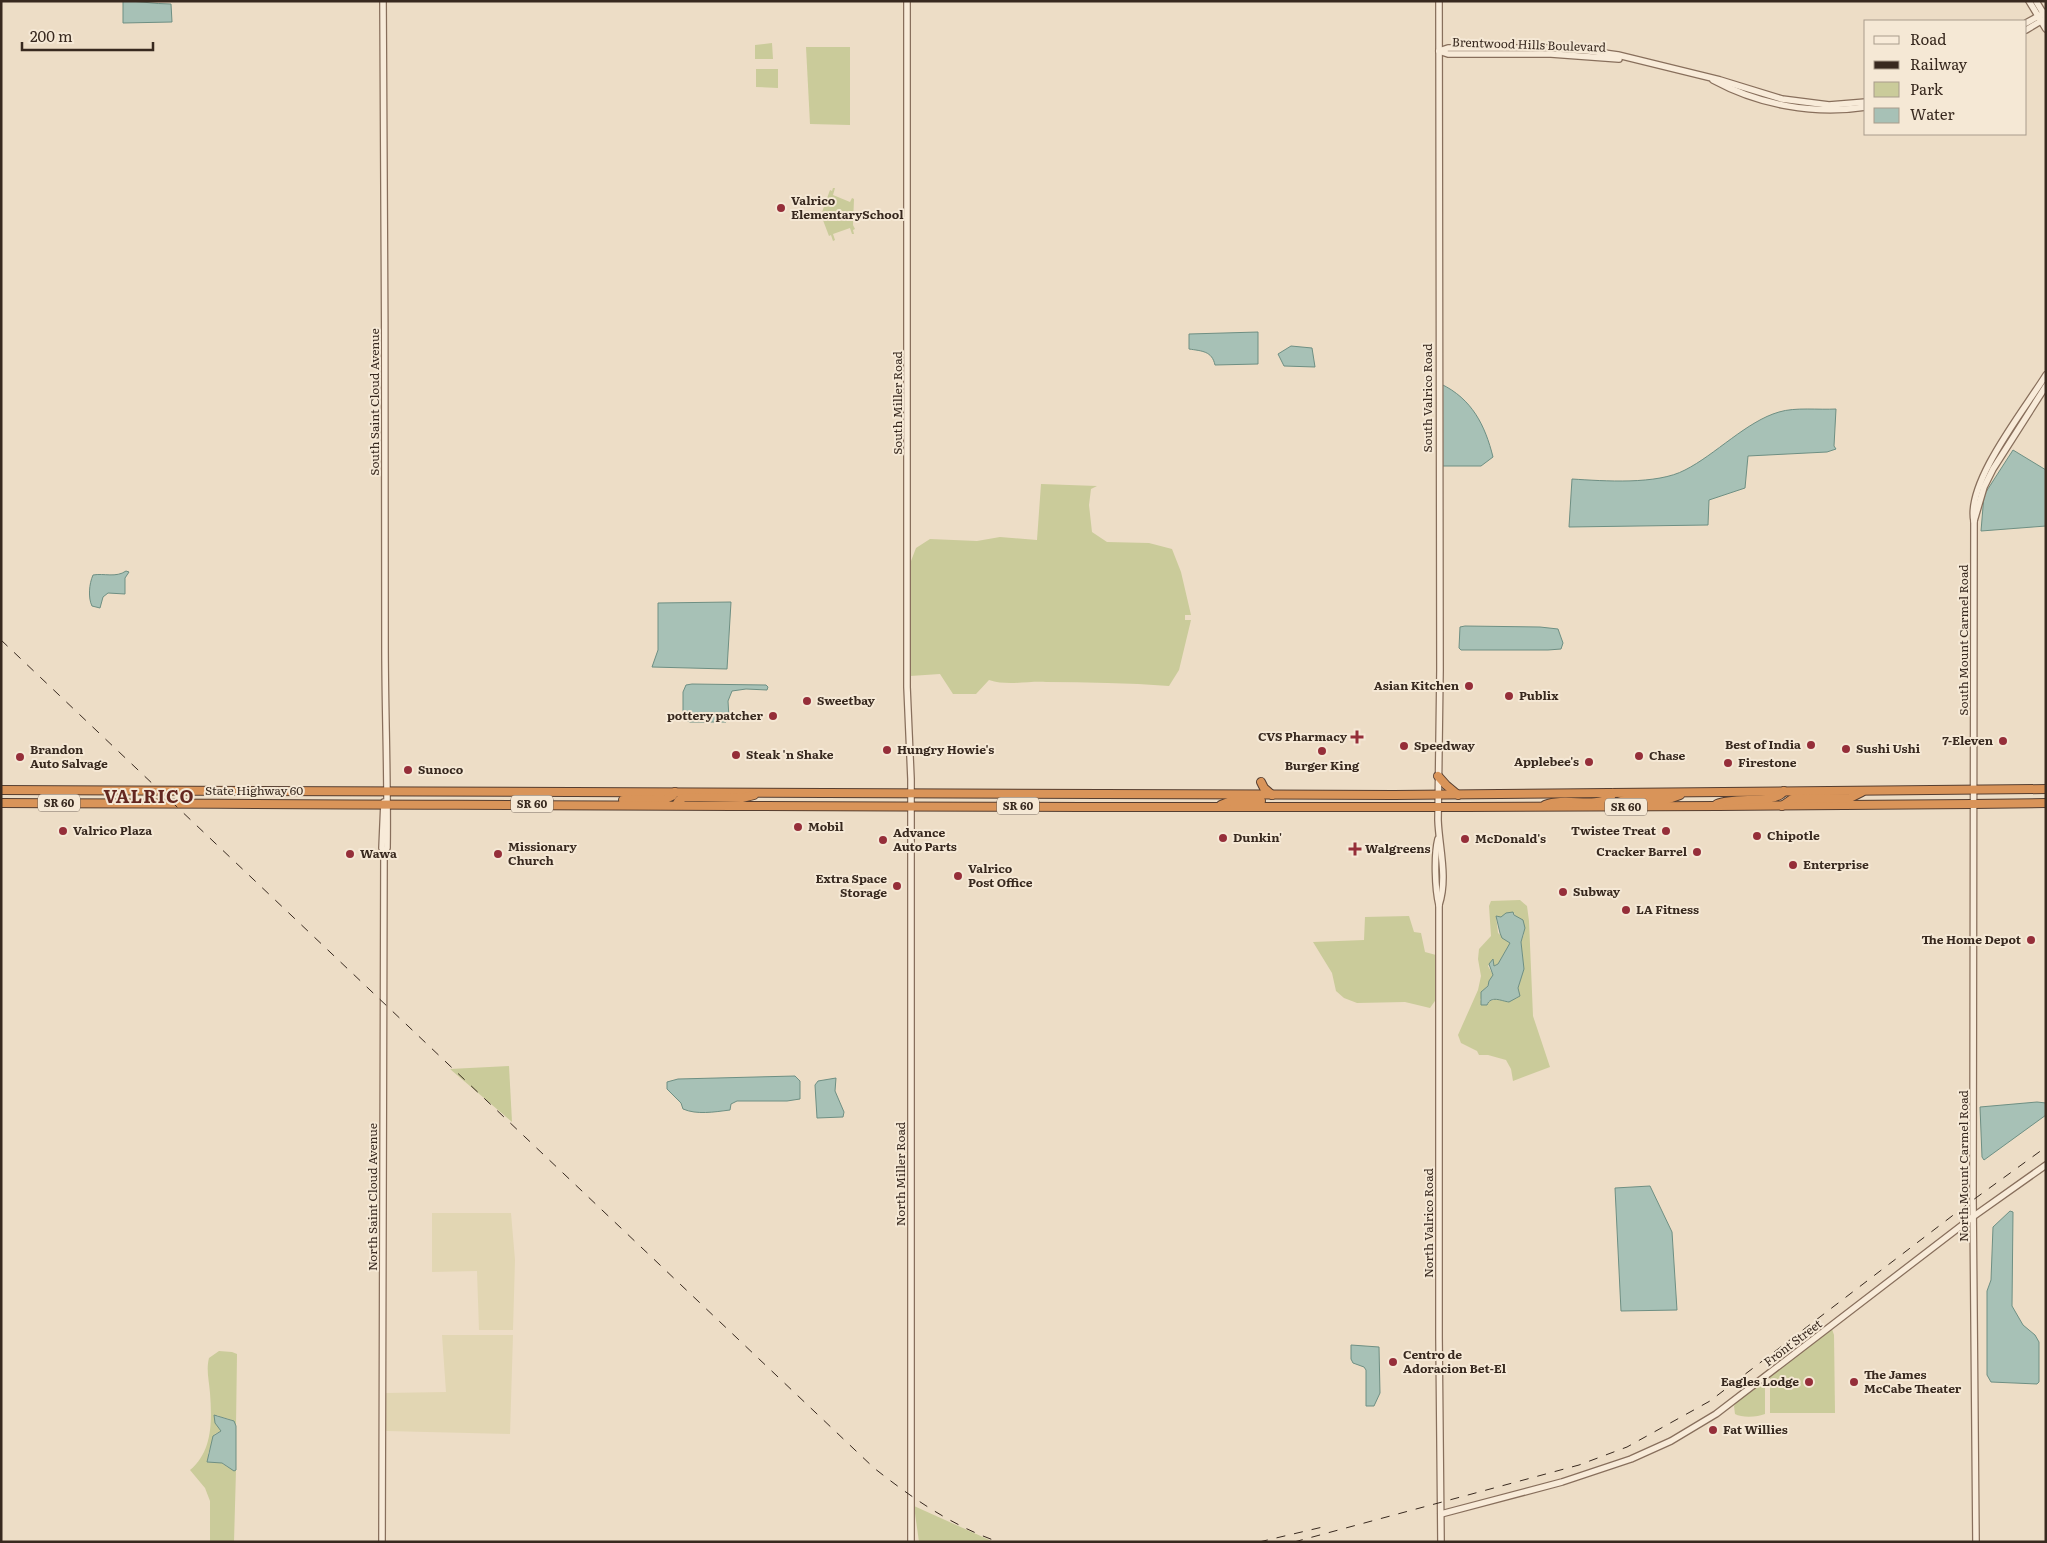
<svg xmlns="http://www.w3.org/2000/svg" width="2047" height="1543" font-family="Literata,serif">
<style>
.farmland{fill:#e2d6b3}
.green{fill:#cacb9a;fill-rule:evenodd}
.water{fill:#a7c1b6;stroke:#6e8f83}
.lines{fill:none;stroke-linecap:round;stroke-linejoin:round}
.minor-casing{stroke:#886f5c;stroke-width:8}
.highway-casing{stroke:#563e30;stroke-width:10}
.minor{stroke:#f8ebd9;stroke-width:5.5}
.highway{stroke:#d99459;stroke-width:8}
.rail{stroke:#38291f;stroke-width:1;stroke-dasharray:9 9;stroke-linecap:butt}
.poi-dot{fill:#952e39;stroke:#f5e8d5;stroke-width:2}
.labels{text-anchor:middle;stroke-width:4;stroke-linejoin:round;paint-order:stroke}
.shield{fill:#f5e8d5;stroke:#716256;stroke-width:1}
.shield-label{font-size:11px;font-weight:bold;fill:#38291f}
.street-label{font-size:12px;fill:#38291f;stroke:#f5e8d5}
.poi-label{font-size:12px;font-weight:bold;fill:#38291f;stroke:#f5e8d5;text-anchor:start}
.district-label{font-size:18px;font-weight:bold;letter-spacing:1px;fill:#642720;stroke:#f5e8d5}
</style>
<rect width="100%" height="100%" fill="#edddc6"/>
<g class="farmland">
<polygon points="432,1213 511,1213 515,1260 513,1330 479,1330 477,1271 432,1272"/>
<polygon points="442,1335 513,1335 510,1434 386,1431 385,1393 446,1392"/>
</g>
<g class="green">
<polygon points="772,43 773,59 755,59 755,45"/>
<polygon points="806,47 850,47 850,125 810,124"/>
<polygon points="756,69 778,69 778,88 756,87"/>
<polygon points="833,188 835,188 833,195 850,202 852,198 854,199 853,225 855,229 853,230 854,234 852,234 850,228 833,234 835,240 833,241 831,235 829,236 821,215 830,190 832,191"/>
<path d="M1041 484 1097 486 1091 489 1089 505 1092 532 1107 542 1149 543 1172 549 1181 572 1191 615H1185V620H1191L1179 670 1169 686C1128 683 1087 682 1046 682 1026 681 1007 686 989 680L976 694H953L940 674 910 676 911 561 916 548 930 539 977 541 1000 537 1037 540Z"/>
<path d="M1520 900 1527 906 1529 921 1533 1016 1550 1067 1513 1081 1511 1069 1506 1060 1488 1055H1479L1477 1051 1461 1043 1458 1035 1478 990 1481 976 1478 959 1479 949 1491 936 1489 906 1491 901ZM1514 913 1516 917 1521 919 1524 934 1521 942 1524 969 1518 988 1520 996C1508 1006 1493 993 1487 1005L1480 1000 1493 975 1488 966 1493 959V966L1498 964 1510 943 1498 933 1496 916 1501 917Z"/>
<polygon points="1409,916 1414,932 1421,933 1425,952 1436,955 1437,998 1430,1008 1405,1002 1357,1003 1344,998 1336,991 1332,973 1313,942 1364,940 1365,917"/>
<polygon points="509,1066 512,1122 450,1069"/>
<polygon points="1832,1329 1834,1335 1835,1413 1770,1413 1770,1376"/>
<path d="M219 1351 232 1352 237 1354 236 1426C232 1416 225 1420 217 1415L218 1426 221 1431 215 1434 208 1454 229 1468 236 1470 234 1542H210V1501L205 1488 190 1470C213 1451 212 1420 210 1393 209 1380 206 1370 209 1358Z"/>
<path d="M1761 1383H1764L1765 1385V1414C1758 1417 1742 1418 1735 1414L1734 1406 1736 1403Z"/>
<polygon points="914,1506 994,1542 919,1542"/>
</g>
<g class="water">
<path d="M123 1C140 1 154 4 171 4L172 22 123 23Z"/>
<path d="M1258 332V364L1215 365C1212 351 1202 351 1189 349V334Z"/>
<polygon points="1291,346 1312,348 1315,367 1284,366 1278,354"/>
<path d="M1441 384C1472 399 1485 425 1493 457L1481 466H1441Z"/>
<path d="M1836 409 1834 446 1836 449 1827 452 1748 456 1745 488 1709 500 1708 525 1569 527 1572 479C1604 481 1657 485 1685 470 1715 455 1747 421 1779 412 1795 407 1819 410 1836 409Z"/>
<polygon points="2013,450 2046,470 2046,526 1981,531 1984,495"/>
<path d="M126 571 129 572 125 578V594L108 593 103 597 100 608 92 606C88 598 89 584 93 575 104 573 116 578 126 571Z"/>
<polygon points="731,602 727,669 652,667 658,650 658,603"/>
<polygon points="1465,626 1540,627 1558,629 1563,643 1561,649 1548,650 1461,650 1459,648 1460,627"/>
<polygon points="692,684 766,685 768,687 767,690 746,689 732,691 728,701 729,718 726,722 690,722 684,719 683,717 683,692 686,685"/>
<path d="M1513 912 1514 915 1523 920 1525 928 1521 942 1524 969 1518 988 1520 996 1509 1002C1501 1001 1491 995 1487 1005H1481V992L1488 986 1489 981 1493 975 1489 964 1493 959 1494 966 1498 964 1510 943 1502 938 1500 933 1496 916 1501 917 1506 913Z"/>
<path d="M795 1076 800 1081V1099L787 1101H737L731 1104 730 1110C714 1112 697 1115 683 1109L681 1103 667 1089V1082L678 1079Z"/>
<polygon points="836,1078 835,1091 844,1112 843,1117 817,1118 815,1085 818,1081"/>
<polygon points="2037,1102 2046,1103 2046,1115 1984,1160 1982,1157 1980,1107"/>
<polygon points="1650,1186 1672,1232 1677,1310 1621,1311 1615,1188"/>
<polygon points="2010,1211 2013,1212 2012,1306 2023,1325 2035,1335 2039,1342 2039,1382 2037,1384 1991,1382 1987,1375 1987,1291 1991,1280 1993,1227"/>
<polygon points="1351,1345 1379,1347 1380,1393 1374,1406 1366,1406 1366,1370 1364,1367 1353,1363 1351,1359"/>
<polygon points="214,1415 234,1421 236,1426 236,1470 234,1471 222,1463 207,1462 213,1436 221,1431 215,1423"/>
</g>
<g class="lines">
<defs>
<g id="minor">
<polyline points="907,1 907,687 911,779 911,1542"/>
<path d="M1439 1 1440 670 1438 820C1439 847 1448 878 1439 905"/>
<polyline points="2029,1 2046,29"/>
<polyline points="2036,1 2045,16"/>
<polyline points="2026,23 2046,12"/>
<polyline points="2026,30 2046,18"/>
<polyline points="1439,51 1448,48 1547,48 1589,51 1618,55 1720,80 1782,99 1829,105 1866,102"/>
<polyline points="1439,51 1448,54 1551,54 1619,59"/>
<path d="M1713 80C1759 105 1814 115 1866 107"/>
<polyline points="1974,521 1984,487 1993,469 2046,386"/>
<polyline points="384,802 382,848 384,852"/>
<path d="M1438 839C1434 855 1435 889 1439 905V1337L1441 1542"/>
<polyline points="1441,1514 1562,1482 1631,1459 1671,1441 1716,1414 1974,1216 2046,1165"/>
<path d="M382 1542 384 852 387 848C388 780 385 712 385 644 385 430 385 215 383 1"/>
<path d="M1976 1542 1973 1200 1974 521C1966 482 2025 409 2046 375"/>
</g>
<g id="highway">
<polyline points="1438,776 1446,785 1458,795"/>
<polyline points="1261,782 1264,788 1272,795"/>
<polyline points="1,790 1394,795 2046,789"/>
<polyline points="623,800 666,799 672,796 675,792"/>
<path d="M1 803C683 805 1364 811 2046 803"/>
<path d="M1717 804C1735 796 1775 805 1784 791"/>
<polyline points="676,805 679,800 685,797 742,798 754,795"/>
<polyline points="1221,805 1231,801 1261,801"/>
<path d="M1545 805C1565 797 1593 808 1610 798L1613 793"/>
<polyline points="1782,806 1792,799 1850,798 1862,792"/>
<polyline points="1613,807 1615,803 1624,800 1666,800 1680,795"/>
</g>
</defs>
<use href="#minor" class="minor-casing"/>
<use href="#highway" class="highway-casing"/>
<use href="#minor" class="minor"/>
<use href="#highway" class="highway"/>
<g class="rail">
<path d="M1 640 874 1468C912 1498 952 1526 999 1542"/>
<polyline points="1259,1542 1327,1526"/>
<polyline points="1294,1542 1579,1465 1627,1447 1710,1401 1973,1200 2046,1147"/>
</g>
</g>
<g class="poi-dot">
<circle cx="781" cy="208" r="5"/>
<circle cx="1469" cy="686" r="5"/>
<circle cx="1509" cy="696" r="5"/>
<circle cx="807" cy="701" r="5"/>
<circle cx="773" cy="716" r="5"/>
<path d="M1354.5 729.5h5v5h5v5h-5v5h-5v-5h-5v-5h5z"/>
<circle cx="2003" cy="741" r="5"/>
<circle cx="1811" cy="745" r="5"/>
<circle cx="1404" cy="746" r="5"/>
<circle cx="1846" cy="749" r="5"/>
<circle cx="887" cy="750" r="5"/>
<circle cx="1322" cy="751" r="5"/>
<circle cx="736" cy="755" r="5"/>
<circle cx="1639" cy="756" r="5"/>
<circle cx="20" cy="757" r="5"/>
<circle cx="1589" cy="762" r="5"/>
<circle cx="1728" cy="763" r="5"/>
<circle cx="408" cy="770" r="5"/>
<circle cx="798" cy="827" r="5"/>
<circle cx="63" cy="831" r="5"/>
<circle cx="1666" cy="831" r="5"/>
<circle cx="1757" cy="836" r="5"/>
<circle cx="1223" cy="838" r="5"/>
<circle cx="1465" cy="839" r="5"/>
<circle cx="883" cy="840" r="5"/>
<path d="M1352.5 841.5h5v5h5v5h-5v5h-5v-5h-5v-5h5z"/>
<circle cx="1697" cy="852" r="5"/>
<circle cx="350" cy="854" r="5"/>
<circle cx="498" cy="854" r="5"/>
<circle cx="1793" cy="865" r="5"/>
<circle cx="958" cy="876" r="5"/>
<circle cx="897" cy="886" r="5"/>
<circle cx="1563" cy="892" r="5"/>
<circle cx="1626" cy="910" r="5"/>
<circle cx="2031" cy="940" r="5"/>
<circle cx="1393" cy="1362" r="5"/>
<circle cx="1809" cy="1382" r="5"/>
<circle cx="1854" cy="1382" r="5"/>
<circle cx="1713" cy="1430" r="5"/>
</g>
<g class="labels">
<g class="shield">
<rect x="38" y="794.5" width="42" height="17" rx="4"/>
<rect x="511" y="795.5" width="42" height="17" rx="4"/>
<rect x="997" y="797.5" width="42" height="17" rx="4"/>
<rect x="1605" y="798.5" width="42" height="17" rx="4"/>
</g>
<g class="shield-label">
<text x="59" y="807">SR 60</text>
<text x="532" y="808">SR 60</text>
<text x="1018" y="810">SR 60</text>
<text x="1626" y="811">SR 60</text>
</g>
<g class="street-label">
<text transform="translate(1529 45) rotate(2)" y="4">Brentwood Hills Boulevard</text>
<text transform="translate(1428 398) rotate(-90)" y="4">South Valrico Road</text>
<text transform="translate(375 402) rotate(-90)" y="4">South Saint Cloud Avenue</text>
<text transform="translate(898 403) rotate(-90)" y="4">South Miller Road</text>
<text transform="translate(1964 640) rotate(-90)" y="4">South Mount Carmel Road</text>
<text x="254" y="795">State Highway 60</text>
<text transform="translate(1964 1166) rotate(-90)" y="4">North Mount Carmel Road</text>
<text transform="translate(901 1174) rotate(-90)" y="4">North Miller Road</text>
<text transform="translate(373 1197) rotate(-90)" y="4">North Saint Cloud Avenue</text>
<text transform="translate(1429 1223) rotate(-90)" y="4">North Valrico Road</text>
<text transform="translate(1793 1343) rotate(-37)" y="4">Front Street</text>
</g>
<g class="poi-label">
<text x="791" y="205">Valrico<tspan x="791" dy="14">ElementarySchool</tspan></text>
<text x="1459" y="690" text-anchor="end">Asian Kitchen</text>
<text x="1519" y="700">Publix</text>
<text x="817" y="705">Sweetbay</text>
<text x="763" y="720" text-anchor="end">pottery patcher</text>
<text x="1347" y="741" text-anchor="end">CVS Pharmacy</text>
<text x="1993" y="745" text-anchor="end">7-Eleven</text>
<text x="1801" y="749" text-anchor="end">Best of India</text>
<text x="1414" y="750">Speedway</text>
<text x="1856" y="753">Sushi Ushi</text>
<text x="30" y="754">Brandon<tspan x="30" dy="14">Auto Salvage</tspan></text>
<text x="897" y="754">Hungry Howie's</text>
<text x="746" y="759">Steak 'n Shake</text>
<text x="1649" y="760">Chase</text>
<text x="1579" y="766" text-anchor="end">Applebee's</text>
<text x="1738" y="767">Firestone</text>
<text x="1322" y="770" text-anchor="middle">Burger King</text>
<text x="418" y="774">Sunoco</text>
<text x="808" y="831">Mobil</text>
<text x="73" y="835">Valrico Plaza</text>
<text x="1656" y="835" text-anchor="end">Twistee Treat</text>
<text x="893" y="837">Advance<tspan x="893" dy="14">Auto Parts</tspan></text>
<text x="1767" y="840">Chipotle</text>
<text x="1233" y="842">Dunkin'</text>
<text x="1475" y="843">McDonald's</text>
<text x="508" y="851">Missionary<tspan x="508" dy="14">Church</tspan></text>
<text x="1365" y="853">Walgreens</text>
<text x="1687" y="856" text-anchor="end">Cracker Barrel</text>
<text x="360" y="858">Wawa</text>
<text x="1803" y="869">Enterprise</text>
<text x="968" y="873">Valrico<tspan x="968" dy="14">Post Office</tspan></text>
<text x="887" y="883" text-anchor="end">Extra Space<tspan x="887" dy="14">Storage</tspan></text>
<text x="1573" y="896">Subway</text>
<text x="1636" y="914">LA Fitness</text>
<text x="2021" y="944" text-anchor="end">The Home Depot</text>
<text x="1403" y="1359">Centro de<tspan x="1403" dy="14">Adoracion Bet-El</tspan></text>
<text x="1864" y="1379">The James<tspan x="1864" dy="14">McCabe Theater</tspan></text>
<text x="1799" y="1386" text-anchor="end">Eagles Lodge</text>
<text x="1723" y="1434">Fat Willies</text>
</g>
<g class="district-label">
<text x="149" y="803">VALRICO</text>
</g>
</g>
<rect width="2047" height="1543" fill="none" stroke="#38291f" stroke-width="5"/>
<rect x="1864" y="20" width="162" height="115" fill="#f5e8d5" stroke="#a99c8c"/>
<rect x="1874" y="36" width="25" height="8" fill="#f8ebd9" stroke="#a99c8c"/>
<text x="1910" y="45" font-size="15" fill="#38291f">Road</text>
<rect x="1874" y="61" width="25" height="8" fill="#38291f" stroke="#a99c8c"/>
<text x="1910" y="70" font-size="15" fill="#38291f">Railway</text>
<rect x="1874" y="82" width="25" height="15" fill="#cacb9a" stroke="#a99c8c"/>
<text x="1910" y="95" font-size="15" fill="#38291f">Park</text>
<rect x="1874" y="108" width="25" height="15" fill="#a7c1b6" stroke="#a99c8c"/>
<text x="1910" y="120" font-size="15" fill="#38291f">Water</text>
<path d="M22 42v8h131v-8" fill="none" stroke="#38291f" stroke-width="2.5"/>
<text x="30" y="42" font-size="15" fill="#38291f" stroke="#f5e8d5" stroke-width="4" paint-order="stroke">200 m</text>
</svg>
